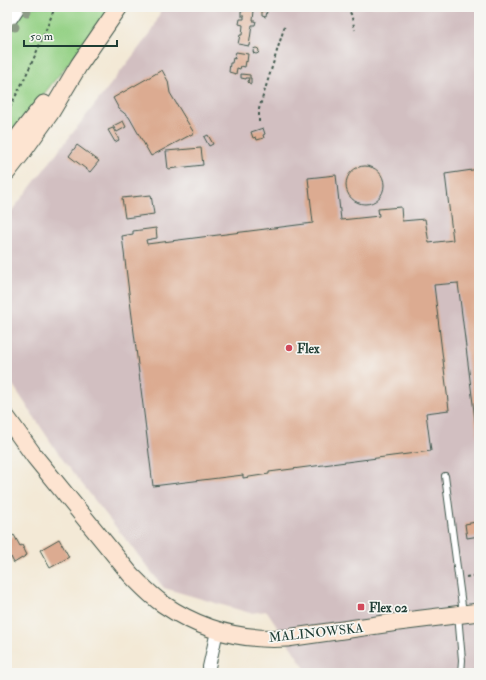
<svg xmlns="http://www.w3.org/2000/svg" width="486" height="680" font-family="'IM FELL Double Pica',serif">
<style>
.industrial{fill:#d2bfc1}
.green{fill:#96d287;stroke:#5a885e}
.building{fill:#dcab91}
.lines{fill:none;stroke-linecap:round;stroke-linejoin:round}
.lane-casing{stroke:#3f574c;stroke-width:8}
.street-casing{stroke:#3f574c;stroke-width:14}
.secondary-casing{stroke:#3f574c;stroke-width:19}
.path{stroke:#3f574c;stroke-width:2;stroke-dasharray:3 3;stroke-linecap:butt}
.lane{stroke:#fff;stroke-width:6}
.street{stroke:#fff;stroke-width:12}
.secondary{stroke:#fde4d1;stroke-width:17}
.tree{fill:#8c9b86}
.poi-dot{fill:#d1495b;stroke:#f6f6f2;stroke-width:1.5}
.labels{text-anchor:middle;stroke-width:3.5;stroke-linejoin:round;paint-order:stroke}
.poi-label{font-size:13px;font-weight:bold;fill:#1f3d34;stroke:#f6f6f2;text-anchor:start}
.street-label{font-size:13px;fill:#1f3d34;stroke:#f6f6f2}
</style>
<rect width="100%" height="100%" fill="#f6f6f2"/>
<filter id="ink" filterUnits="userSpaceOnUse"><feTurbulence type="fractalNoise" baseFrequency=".025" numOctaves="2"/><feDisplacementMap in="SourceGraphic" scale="8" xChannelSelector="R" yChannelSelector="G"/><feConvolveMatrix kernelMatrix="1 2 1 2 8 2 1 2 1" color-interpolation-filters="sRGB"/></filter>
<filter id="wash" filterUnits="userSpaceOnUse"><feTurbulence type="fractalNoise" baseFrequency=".012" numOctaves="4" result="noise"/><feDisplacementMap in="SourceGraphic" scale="16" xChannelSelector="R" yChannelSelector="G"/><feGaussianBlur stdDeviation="0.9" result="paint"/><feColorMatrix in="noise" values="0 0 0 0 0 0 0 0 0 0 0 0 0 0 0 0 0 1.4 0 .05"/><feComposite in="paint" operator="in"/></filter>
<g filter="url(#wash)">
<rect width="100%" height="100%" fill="#f3e9d6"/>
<polygon class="industrial" points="162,7 479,7 479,673 308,673 267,611 250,613 164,588 60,456 7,376 7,217 153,30"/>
<polygon class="green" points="26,7 111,7 99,25 7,140 7,35"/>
<g id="blocks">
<g class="building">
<polygon points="244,7 257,7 257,10 254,10 253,21 256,21 255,25 252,25 249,46 238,44 240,35 242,35 243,25 239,24 240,19 244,19 244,16 241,16 241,11 244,11"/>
<polygon points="262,11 267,11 266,17 262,16"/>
<circle cx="256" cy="51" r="3"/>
<polygon points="236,52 248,54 247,62 246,61 245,67 241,66 240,69 237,68 236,74 229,72 230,63 232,63 233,58 235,59 235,58 234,57"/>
<polygon points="162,70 168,81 170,93 194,133 151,156 129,117 119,109 113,98"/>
<polygon points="241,74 250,75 250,78 251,78 251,84 249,83 248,82 249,78 246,78 246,79 241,78"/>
<polygon points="123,121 126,127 117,132 113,126"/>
<polygon points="113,128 119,140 115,142 108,130"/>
<polygon points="263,128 265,134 263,135 264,138 257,140 256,137 253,138 251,132"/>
<polygon points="208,135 213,144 209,146 204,137"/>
<polygon points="77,145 99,161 90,172 69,156"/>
<polygon points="201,148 203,165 168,169 166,151"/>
<circle cx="365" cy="185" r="19"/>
<polygon points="479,169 479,444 478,444 458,283 434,285 449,410 426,413 431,451 269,472 269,474 243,478 243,475 153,486 122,236 133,234 133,231 156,228 157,238 146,240 147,244 313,223 308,178 336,175 341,220 379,216 378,209 401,207 402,221 425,219 429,243 453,240 445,174"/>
<polygon points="151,195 154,214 125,218 122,198"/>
<polygon points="476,522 479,536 467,538 465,524"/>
<polygon points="14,535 20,546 22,545 27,555 14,563 11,557 7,559 7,536 8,539"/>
<polygon points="59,539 69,557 50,568 40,550"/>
</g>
</g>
</g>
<g filter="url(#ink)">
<use href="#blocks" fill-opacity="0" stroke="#3f574c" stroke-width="1"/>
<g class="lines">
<defs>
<g id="lane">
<polyline points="445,476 463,613"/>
<polyline points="458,615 462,660 461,673"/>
</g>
<g id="street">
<polyline points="7,25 19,7"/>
<polyline points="210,673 209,667 217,631"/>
</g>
<g id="secondary">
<polyline points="7,152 28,124 44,104"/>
<polyline points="7,172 21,154 51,112 79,65 119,7"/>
<path d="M7 418 35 457 131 575C141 585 151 596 163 604 201 630 241 641 287 638L398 622 479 612"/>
</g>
</defs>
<use href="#lane" class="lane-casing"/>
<use href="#street" class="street-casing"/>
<use href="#secondary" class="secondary-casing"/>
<g class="path">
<polyline points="347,7 351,14 355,30"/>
<path d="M7 112C26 78 41 43 55 7"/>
<polyline points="259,122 259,109 285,25"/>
<polyline points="466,577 479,575"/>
</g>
<use href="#lane" class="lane"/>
<use href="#street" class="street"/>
<use href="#secondary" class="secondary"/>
</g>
<g class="tree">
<circle cx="27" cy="12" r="4.5"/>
<circle cx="15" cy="27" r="4.5"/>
</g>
</g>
<g class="poi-dot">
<circle cx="289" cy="348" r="4"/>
<rect x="357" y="603" width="8" height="8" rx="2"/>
</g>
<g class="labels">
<g class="poi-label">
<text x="297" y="353">Flex</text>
<text x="369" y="612">Flex 02</text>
</g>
<g class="street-label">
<text transform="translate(316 632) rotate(-6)" y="5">MALINOWSKA</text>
</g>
</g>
<rect width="486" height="680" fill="none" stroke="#f6f6f2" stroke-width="24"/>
<path d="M24 40v6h93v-6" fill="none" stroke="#1f3d34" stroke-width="2"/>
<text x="30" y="40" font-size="12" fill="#1f3d34" stroke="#f6f6f2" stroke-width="3" paint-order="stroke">50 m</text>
</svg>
